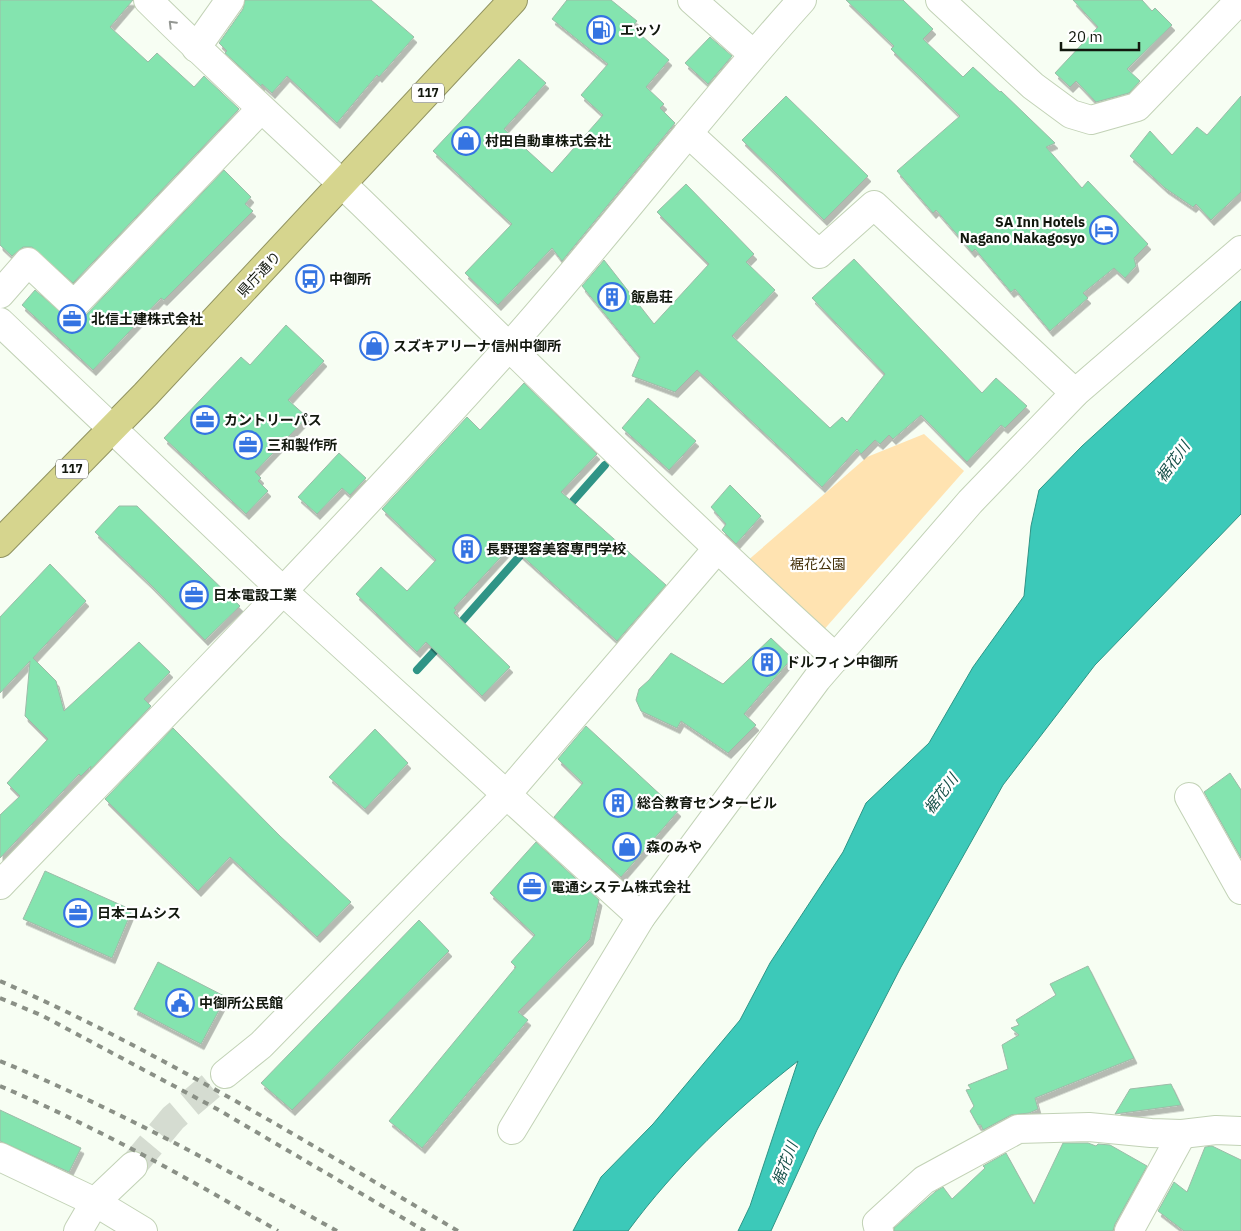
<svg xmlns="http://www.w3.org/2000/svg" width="1241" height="1231" font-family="'IBM Plex Sans','Noto Sans JP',sans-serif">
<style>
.green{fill:#ffe3b1}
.water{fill:#3cc9b9;stroke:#2f9486}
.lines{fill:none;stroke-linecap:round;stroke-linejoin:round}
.stream{stroke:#2f9486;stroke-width:8}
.building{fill:#84e4af;stroke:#9dbba8;filter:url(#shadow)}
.minor-tunnel{stroke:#d5dcd1;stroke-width:28;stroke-dasharray:28 14;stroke-linecap:butt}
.minor-casing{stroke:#c2d2b6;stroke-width:30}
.highway-casing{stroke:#919361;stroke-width:30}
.minor{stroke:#fff;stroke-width:28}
.highway{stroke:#d6d58e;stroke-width:28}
.rail{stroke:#8a9086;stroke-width:4;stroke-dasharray:6 6;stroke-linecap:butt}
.oneway{stroke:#949793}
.labels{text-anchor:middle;stroke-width:4.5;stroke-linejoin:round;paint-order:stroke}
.shield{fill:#fff;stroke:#595d56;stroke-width:1}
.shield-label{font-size:12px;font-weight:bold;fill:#12180e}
.poi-label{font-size:14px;font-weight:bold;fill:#12180e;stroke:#fff;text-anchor:start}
.street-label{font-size:14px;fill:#12180e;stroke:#fff}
.park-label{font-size:14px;fill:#44310a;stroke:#fff}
.water-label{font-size:15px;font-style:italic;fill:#165049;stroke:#fff}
</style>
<defs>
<filter id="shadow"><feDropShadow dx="3" dy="5.5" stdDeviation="0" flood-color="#0004"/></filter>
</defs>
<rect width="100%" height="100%" fill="#f7fef3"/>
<polygon class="green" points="924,434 964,471 821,633 746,562 867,457"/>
<path class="water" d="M1241 301V514L1095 665 1003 785 901 967 817 1130 771 1231H738L750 1206 798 1061C734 1111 676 1166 628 1231H573L601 1177 653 1124 740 1020 770 963 843 852 866 803 929 743 973 667 1024 596 1031 526 1039 490 1082 446Z"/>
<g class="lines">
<g class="stream">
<polyline points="566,509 605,465"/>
<polyline points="456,628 526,549"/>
<polyline points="417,670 441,644"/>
</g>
</g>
<g class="building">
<polygon points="0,0 133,0 110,27 148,62 157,53 194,87 204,76 239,109 73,283 32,247 23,247 12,256 0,245"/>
<polygon points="245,0 371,0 414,37 379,77 377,75 337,123 287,76 272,93 262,84 261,86 225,53 227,51 219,43 243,9"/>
<polygon points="567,0 611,0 637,21 632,27 669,60 646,87 664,104 660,108 675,123 562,261 552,248 498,305 465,273 512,224 433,151 519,59 546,83 504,129 552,173 603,115 581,95 608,64 552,19"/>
<polygon points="846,0 903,0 933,29 923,39 963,77 973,67 1000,92 1001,91 1055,143 1046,147 1082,188 1088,181 1148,244 1134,258 1136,266 1125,278 1114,268 1083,293 1088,298 1050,331 1015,289 1011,292 975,249 972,252 936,210 933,213 897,171 960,116 891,49 894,46"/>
<polygon points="1073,0 1142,0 1152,11 1155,8 1172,25 1127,69 1140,81 1129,93 1096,102 1076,81 1070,87 1055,73 1098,27"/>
<polygon points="710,37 732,56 708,84 685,63"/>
<polygon points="786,96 868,176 824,220 742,140"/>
<polygon points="1241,96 1241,192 1211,220 1196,204 1193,207 1165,188 1130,156 1150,131 1172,155 1197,127 1207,135"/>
<polygon points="224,170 251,197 245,204 253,211 164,300 161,298 93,370 22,305 35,290 70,320 78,320 85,316"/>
<polygon points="686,184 754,254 746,262 775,290 732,336 830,428 842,417 847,422 885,374 812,298 854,259 982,393 996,378 1027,406 1005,428 1001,425 967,462 921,415 893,439 889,435 880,444 875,440 861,454 857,449 822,487 697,370 675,392 632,376 640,357 582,286 604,260 654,324 709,264 657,212"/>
<polygon points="286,325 324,361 288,400 307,417 255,472 261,478 258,481 268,491 246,514 164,438 241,357 250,365"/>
<polygon points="524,383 597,454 561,492 666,585 617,641 511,546 454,608 456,610 454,613 510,667 482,696 426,642 417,652 356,594 381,567 407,591 436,560 382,509 467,417 480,430"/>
<polygon points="648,398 696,441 669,470 622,428"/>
<polygon points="339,453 366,478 350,495 342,488 317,514 298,497"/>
<polygon points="730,485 761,516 736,544 722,530 726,524 711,507"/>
<polygon points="119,506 137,506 240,606 205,640 149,583 95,532"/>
<polygon points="50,564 86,601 33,658 56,681 64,711 139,642 170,672 144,699 151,706 90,770 91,766 81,776 79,774 0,858 0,815 20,796 7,783 48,739 25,716 30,661 0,693 0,617"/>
<polygon points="771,638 792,658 744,714 756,725 728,753 681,721 677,728 641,711 636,700 639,689 649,680 671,653 723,684"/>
<polygon points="586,726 678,811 621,877 554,817 583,783 558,759"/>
<polygon points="173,728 280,836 351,902 317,937 230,857 198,891 105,799"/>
<polygon points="375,729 408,763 365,809 329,777"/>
<polygon points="1230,773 1241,790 1241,858 1204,792"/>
<polygon points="536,842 599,900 590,939 518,1012 528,1020 422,1148 389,1121 516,967 511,962 535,935 490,893"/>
<polygon points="45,871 132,910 112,958 23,919"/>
<polygon points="419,920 449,951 292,1110 261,1083"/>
<polygon points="158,962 226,997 201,1044 134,1009"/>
<polygon points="1088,966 1134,1058 1035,1098 1038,1109 1029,1113 1011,1115 983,1130 981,1125 978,1125 970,1111 974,1106 966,1090 971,1089 968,1085 1008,1069 1002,1045 1019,1035 1011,1028 1019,1025 1016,1020 1056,995 1050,984"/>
<polygon points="1171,1084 1181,1105 1115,1114 1130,1089"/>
<polygon points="0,1110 81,1148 69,1172 0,1141"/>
<polygon points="1063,1143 1088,1143 1096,1146 1098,1144 1110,1145 1147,1166 1115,1224 1113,1231 894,1231 894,1228 936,1191 943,1187 952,1199 985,1168 983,1166 1006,1153 1034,1204"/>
<polygon points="1212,1146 1241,1160 1241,1231 1184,1231 1158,1211 1174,1182 1187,1192 1205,1147"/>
</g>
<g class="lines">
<polyline class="minor-tunnel" points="133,1166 173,1118 225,1074"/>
<defs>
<g id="minor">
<path d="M148 0C218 70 292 135 363 204 520 357 674 511 836 658"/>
<polyline points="692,0 753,54"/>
<polyline points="940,0 1033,86 1071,114 1091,120 1137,107 1240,0"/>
<polyline points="196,48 230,0"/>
<polyline points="688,133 819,254 874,205 1075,393"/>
<polyline points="0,294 28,262 74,305 261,109"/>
<polyline points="0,322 284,592 641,917"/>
<polyline points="1189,797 1241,890"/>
<path d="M0 885C171 708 343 532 507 349 609 235 700 113 802 0"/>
<polyline points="225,1074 261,1045 506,795 717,549"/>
<polyline points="512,1130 641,917 817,679 970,502 1075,393 1241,250"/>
<polyline points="0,1157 95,1202 143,1231"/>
<polyline points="78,1231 95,1202 133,1166"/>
<polyline points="879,1231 877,1223 924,1180 1018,1129 1089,1127 1151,1133 1182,1134 1216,1130 1241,1131"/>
<polyline points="1129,1231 1182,1134"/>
</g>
<polyline id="highway" points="0,543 145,395 513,0"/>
</defs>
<use href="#minor" class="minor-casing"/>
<use href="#highway" class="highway-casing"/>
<use href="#minor" class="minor"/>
<use href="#highway" class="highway"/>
<g class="rail">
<path d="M0 981C159 1051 308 1143 458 1231"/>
<polyline points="0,998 43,1016 217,1109 425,1231"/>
<path d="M0 1061C117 1109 227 1170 337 1231"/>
<path d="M0 1086C96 1127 188 1178 278 1231"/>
</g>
</g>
<defs><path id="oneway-chevron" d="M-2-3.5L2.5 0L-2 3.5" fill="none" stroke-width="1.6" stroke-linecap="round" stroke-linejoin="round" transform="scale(1.25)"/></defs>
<use class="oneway" href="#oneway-chevron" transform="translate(172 24) rotate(-135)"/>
<defs>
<symbol id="fuel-ring" viewBox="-11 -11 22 22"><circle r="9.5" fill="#fff" stroke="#3574e2" stroke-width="1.5"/><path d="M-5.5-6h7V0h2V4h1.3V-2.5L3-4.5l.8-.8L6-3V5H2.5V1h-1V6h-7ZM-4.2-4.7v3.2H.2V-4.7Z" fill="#3574e2"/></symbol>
<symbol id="shop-ring" viewBox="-11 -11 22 22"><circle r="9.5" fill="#fff" stroke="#3574e2" stroke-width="1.5"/><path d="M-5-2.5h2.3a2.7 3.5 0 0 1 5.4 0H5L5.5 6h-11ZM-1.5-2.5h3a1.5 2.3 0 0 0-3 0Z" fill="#3574e2"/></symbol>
<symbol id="hotel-ring" viewBox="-11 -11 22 22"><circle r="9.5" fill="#fff" stroke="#3574e2" stroke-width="1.5"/><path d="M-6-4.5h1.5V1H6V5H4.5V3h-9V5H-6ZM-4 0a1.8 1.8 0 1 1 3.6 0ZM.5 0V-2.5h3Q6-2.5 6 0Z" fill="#3574e2"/></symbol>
<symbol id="bus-ring" viewBox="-11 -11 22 22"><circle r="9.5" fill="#fff" stroke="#3574e2" stroke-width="1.5"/><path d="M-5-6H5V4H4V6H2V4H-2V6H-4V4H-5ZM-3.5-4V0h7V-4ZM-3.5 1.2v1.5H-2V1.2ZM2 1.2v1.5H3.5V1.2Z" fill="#3574e2"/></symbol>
<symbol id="building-ring" viewBox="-11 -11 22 22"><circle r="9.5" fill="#fff" stroke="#3574e2" stroke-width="1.5"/><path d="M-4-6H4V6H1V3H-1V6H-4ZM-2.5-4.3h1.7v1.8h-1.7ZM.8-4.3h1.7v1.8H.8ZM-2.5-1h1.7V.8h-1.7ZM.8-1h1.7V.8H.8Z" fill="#3574e2"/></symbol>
<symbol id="office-ring" viewBox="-11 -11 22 22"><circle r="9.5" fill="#fff" stroke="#3574e2" stroke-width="1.5"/><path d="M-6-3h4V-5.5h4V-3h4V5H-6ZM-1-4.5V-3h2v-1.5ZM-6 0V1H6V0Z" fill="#3574e2"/></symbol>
<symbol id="civic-ring" viewBox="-11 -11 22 22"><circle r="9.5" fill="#fff" stroke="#3574e2" stroke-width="1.5"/><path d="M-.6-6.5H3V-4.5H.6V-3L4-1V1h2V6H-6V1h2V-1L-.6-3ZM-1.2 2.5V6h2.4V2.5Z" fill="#3574e2"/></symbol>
</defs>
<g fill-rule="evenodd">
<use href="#fuel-ring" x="585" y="14" width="32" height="32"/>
<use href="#shop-ring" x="450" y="125" width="32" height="32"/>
<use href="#hotel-ring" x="1088" y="214" width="32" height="32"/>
<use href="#bus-ring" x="294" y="263" width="32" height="32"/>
<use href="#building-ring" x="596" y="281" width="32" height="32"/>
<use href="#office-ring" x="56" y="303" width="32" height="32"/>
<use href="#shop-ring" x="358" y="330" width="32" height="32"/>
<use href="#office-ring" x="189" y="404" width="32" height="32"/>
<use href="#office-ring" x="232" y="429" width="32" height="32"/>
<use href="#building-ring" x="451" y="533" width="32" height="32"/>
<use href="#office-ring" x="178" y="579" width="32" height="32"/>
<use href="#building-ring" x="751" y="646" width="32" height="32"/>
<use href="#building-ring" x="602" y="787" width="32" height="32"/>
<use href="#shop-ring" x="611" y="831" width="32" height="32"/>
<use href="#office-ring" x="516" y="871" width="32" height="32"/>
<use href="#office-ring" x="62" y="897" width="32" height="32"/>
<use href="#civic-ring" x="164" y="987" width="32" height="32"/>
</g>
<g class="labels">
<g class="shield">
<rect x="412" y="83.5" width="32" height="19" rx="4"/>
<rect x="56" y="459.5" width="32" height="19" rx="4"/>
</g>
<g class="shield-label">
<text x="428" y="97">117</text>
<text x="72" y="473">117</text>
</g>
<g class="poi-label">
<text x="620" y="35">エッソ</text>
<text x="485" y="146">村田自動車株式会社</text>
<text x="1085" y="227" text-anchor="end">SA Inn Hotels<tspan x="1085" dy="16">Nagano Nakagosyo</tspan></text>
<text x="329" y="284">中御所</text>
<text x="631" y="302">飯島荘</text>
<text x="91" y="324">北信土建株式会社</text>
<text x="393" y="351">スズキアリーナ信州中御所</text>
<text x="224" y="425">カントリーパス</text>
<text x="267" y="450">三和製作所</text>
<text x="486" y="554">長野理容美容専門学校</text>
<text x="213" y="600">日本電設工業</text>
<text x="786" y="667">ドルフィン中御所</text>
<text x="637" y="808">総合教育センタービル</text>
<text x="646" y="852">森のみや</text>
<text x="551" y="892">電通システム株式会社</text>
<text x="97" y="918">日本コムシス</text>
<text x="199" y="1008">中御所公民館</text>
</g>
<g class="street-label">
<text transform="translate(259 274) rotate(-47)" y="5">県庁通り</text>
</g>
<g class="park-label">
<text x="818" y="569">裾花公園</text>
</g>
<g class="water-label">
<text transform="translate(1173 462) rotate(-54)" y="5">裾花川</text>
<text transform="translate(941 794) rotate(-53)" y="5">裾花川</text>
<text transform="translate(785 1164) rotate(-69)" y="5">裾花川</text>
</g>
</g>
<path d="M1061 42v8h78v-8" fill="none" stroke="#12180e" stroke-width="2.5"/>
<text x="1068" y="42" font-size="15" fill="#12180e" stroke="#ffffff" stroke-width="4" paint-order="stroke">20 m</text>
</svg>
